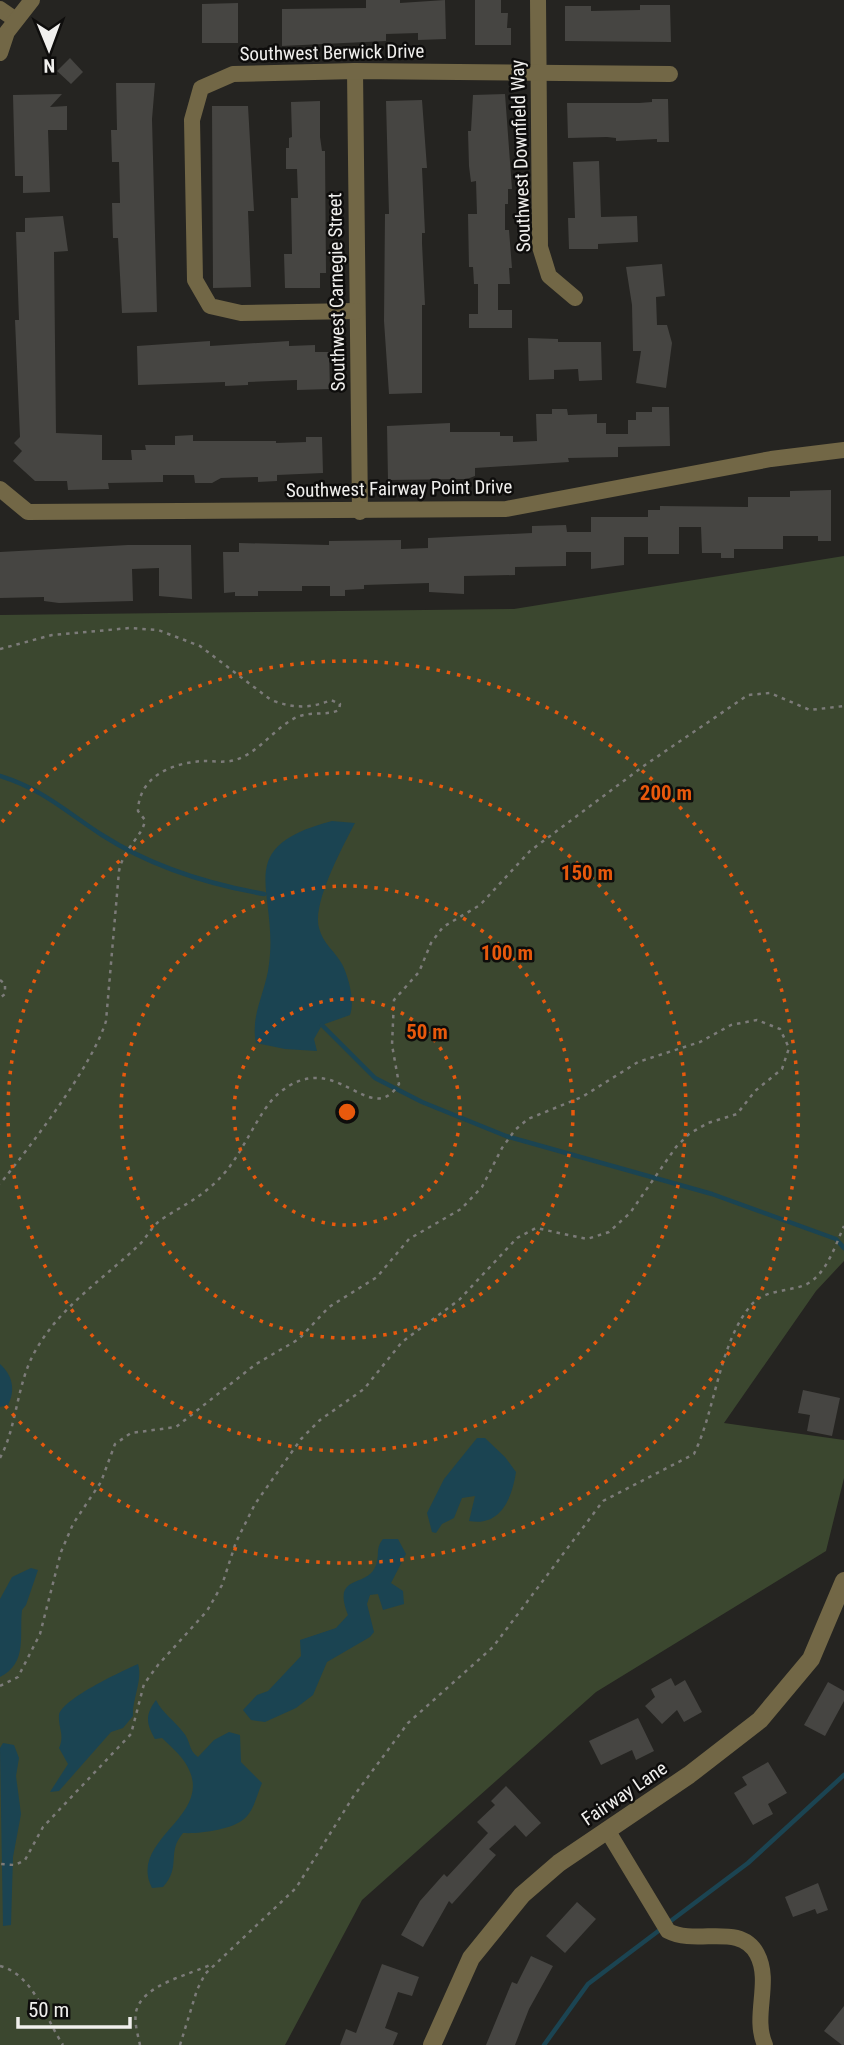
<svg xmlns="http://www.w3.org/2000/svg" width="844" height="2045" font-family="'Roboto Condensed',sans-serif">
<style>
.green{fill:#3b472f}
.water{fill:#1b4452}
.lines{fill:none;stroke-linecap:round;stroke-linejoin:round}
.stream{stroke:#1b4452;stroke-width:4.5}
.building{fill:#464542}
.path{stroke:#7c7b79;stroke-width:2.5;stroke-dasharray:3.5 5;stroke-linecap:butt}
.minor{stroke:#726746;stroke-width:16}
.tertiary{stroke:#726746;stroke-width:18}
.ring{fill:none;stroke:#e8590c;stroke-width:3.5;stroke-dasharray:3.5 7}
.labels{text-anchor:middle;stroke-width:5;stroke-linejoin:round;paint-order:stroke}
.street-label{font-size:19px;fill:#f0efed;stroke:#0e0d0c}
.centre{fill:#e8590c;stroke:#0e0d0c;stroke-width:3.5}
.ring-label{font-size:21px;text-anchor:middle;font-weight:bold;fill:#e8590c;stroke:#0e0d0c;stroke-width:5;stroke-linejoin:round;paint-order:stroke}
</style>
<rect width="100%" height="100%" fill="#252421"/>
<polygon class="green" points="844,556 844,1261 816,1291 724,1423 844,1440 844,1478 826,1551 596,1692 362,1900 285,2045 0,2045 0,615 514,609"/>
<g class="water">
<path d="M332 821 355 823C343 846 312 903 319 928 323 944 335 951 342 964 349 978 355 1001 350 1015L322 1025 314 1039 317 1051 285 1049 256 1043C250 1015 266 992 269 964 279 889 229 848 332 821Z"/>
<path d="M0 1364C12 1375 16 1389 8 1405L0 1407Z"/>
<path d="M477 1438H485L505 1457 516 1472C512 1498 501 1527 469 1521L475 1496 462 1498 454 1518 442 1524 436 1533 432 1532 427 1513 444 1479Z"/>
<path d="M383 1539H398L406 1554 391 1583 403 1591 404 1604 383 1610 378 1594 370 1595 367 1604 374 1632 370 1637 327 1662 313 1695 296 1708 265 1722 251 1720 243 1710 257 1695 268 1691 301 1656 300 1640 336 1628 348 1615C331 1572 368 1589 376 1565 380 1554 375 1549 383 1539Z"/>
<path d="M31 1568 38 1570 26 1605 22 1610C19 1636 28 1663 0 1677V1599L12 1577Z"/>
<path d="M138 1664C143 1680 132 1699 133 1716L123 1728 111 1732 59 1791 50 1792 68 1764 59 1748C65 1735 58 1728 59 1715 62 1699 122 1671 138 1664Z"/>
<path d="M156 1700C163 1714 174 1720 183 1732 191 1741 188 1750 198 1757L214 1740 229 1732 240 1735 241 1762 262 1783C257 1794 254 1811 244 1819 231 1830 199 1834 183 1833 166 1853 182 1866 163 1887L152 1888C128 1841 209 1818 190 1772 185 1758 172 1748 162 1738L155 1739C146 1723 145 1715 156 1700Z"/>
<polygon points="3,1743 14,1745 19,1758 16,1776 21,1814 13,1857 11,1925 3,1926 0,1748"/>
</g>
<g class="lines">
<g class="stream">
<path d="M0 776C44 790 65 811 102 835 152 867 207 884 264 894"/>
<polyline points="322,1025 375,1078 422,1102 506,1136 712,1194 836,1239 844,1248"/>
<polyline points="668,1923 748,1863 844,1775"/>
<polyline points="544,2045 588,1984 661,1929"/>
</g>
</g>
<g class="building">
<polygon points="366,0 400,0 400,3 445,0 446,39 418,40 418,33 386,34 386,41 282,46 282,9 366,8"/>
<polygon points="475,0 501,0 501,13 508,13 507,28 511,28 511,45 475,45"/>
<polygon points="238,3 238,43 202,43 202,4"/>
<polygon points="640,5 670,5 671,42 565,41 565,6 591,6 591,11 640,10"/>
<polygon points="70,58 83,72 71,84 57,71"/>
<polygon points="116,83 155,83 152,119 157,312 122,313 118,238 113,238 112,203 120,203 119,162 112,162 111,130 117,130"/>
<polygon points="62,94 50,107 67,106 67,130 48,130 50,192 23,193 23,176 15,176 13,95"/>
<polygon points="505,94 512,189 508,189 508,204 505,204 505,230 509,230 512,268 509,268 510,284 498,284 498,310 512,310 512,328 469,328 469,314 478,314 478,284 474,284 473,267 469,267 468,214 477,214 476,181 471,182 469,166 468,131 471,131 473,95"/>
<polygon points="652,99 668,99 669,142 657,142 657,139 616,141 616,138 607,137 568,138 567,103 639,103 652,102"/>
<polygon points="422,100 427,168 422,168 425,233 422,233 422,243 425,305 422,305 422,393 389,394 384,321 385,214 389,214 386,101"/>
<polygon points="320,101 320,137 322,151 325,151 326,273 320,273 320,288 285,288 284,254 292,254 291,198 298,198 297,169 286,169 286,148 289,148 289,138 292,137 291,102"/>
<polygon points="212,106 248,106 254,211 248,211 251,287 213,288"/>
<polygon points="599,161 601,217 637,216 638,242 598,244 598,249 569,249 568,218 575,218 573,162"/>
<polygon points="63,216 68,251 54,252 56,433 102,435 102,460 132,460 131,450 146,450 145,445 175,445 175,436 193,435 193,441 276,441 276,443 306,442 306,437 322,437 323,473 277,475 277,481 258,482 258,477 221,478 212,483 195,483 194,475 163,475 163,482 108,483 109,489 68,490 67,481 35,481 13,461 22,451 14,443 20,437 15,320 19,320 16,232 25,232 25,218"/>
<polygon points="662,264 665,296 656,297 657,325 667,325 672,343 666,388 636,383 641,351 633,351 632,305 626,267"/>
<polygon points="528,338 558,339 558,342 601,342 602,380 579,381 578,369 554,370 554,379 529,380"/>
<polygon points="210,341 210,346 289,341 289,346 315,345 315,352 329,352 330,389 297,390 297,380 248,382 248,385 225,386 225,382 138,385 137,346"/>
<polygon points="652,407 669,407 670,446 618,447 618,457 568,458 569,462 475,468 475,476 467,479 388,480 387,426 450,423 450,432 500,432 500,436 513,436 513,442 537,441 536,414 552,414 552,409 567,409 568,415 597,414 597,423 606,423 606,434 628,434 628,420 636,420 636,412 652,412"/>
<polygon points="831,490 831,541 818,541 818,536 783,536 783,549 734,549 734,558 721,558 721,553 702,553 701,527 679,527 679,554 648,554 648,537 624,537 624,565 591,569 591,552 566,552 566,566 515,567 515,575 464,576 464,594 429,592 429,583 364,585 364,589 345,590 345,596 330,596 330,586 302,586 302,591 258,591 258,596 235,596 235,592 224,593 223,552 239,552 239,543 329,545 329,541 401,540 401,549 428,548 428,538 532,533 532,526 566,525 567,532 591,532 591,517 648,517 648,510 660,510 660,506 748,507 748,497 790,497 790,491"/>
<polygon points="128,545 191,545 192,599 159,596 159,568 132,569 133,601 59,603 44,601 44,597 0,598 0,552"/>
<polygon points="803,1390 840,1398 832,1436 807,1431 810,1415 798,1413"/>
<polygon points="671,1678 675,1686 685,1680 702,1712 684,1722 677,1710 662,1724 645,1706 655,1697 651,1689"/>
<polygon points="828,1682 844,1691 844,1701 825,1736 804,1725"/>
<polygon points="638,1718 654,1751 636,1760 632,1750 601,1765 589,1741"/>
<polygon points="768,1762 787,1793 768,1804 773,1814 753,1825 734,1793 747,1785 742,1777"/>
<polygon points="506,1786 541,1823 526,1837 515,1825 489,1849 496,1855 452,1904 449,1901 423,1947 401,1935 420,1901 444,1874 447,1877 488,1833 477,1822 495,1805 491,1801"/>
<polygon points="818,1883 828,1910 817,1914 815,1909 793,1917 785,1897"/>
<polygon points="577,1902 596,1919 565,1953 546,1936"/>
<polygon points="531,1956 553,1966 529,2009 515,2045 486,2045 512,1982 517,1984"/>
<polygon points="382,1964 419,1977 412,1996 398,1992 385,2028 398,2033 393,2045 340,2045 346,2029 356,2033"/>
<polygon points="844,2006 844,2045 842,2045 824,2031"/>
</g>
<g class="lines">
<g class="path">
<path d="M0 649 52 635 130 628 158 630 200 646 271 700C292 708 310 709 331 700L340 704 339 710C327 716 311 711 297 717 275 727 259 753 235 760 226 763 213 761 203 761 172 763 139 776 138 811L145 820C143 836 124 847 119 871L106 1021C92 1067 31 1145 0 1184"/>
<polyline points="0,980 5,984 5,994 0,998"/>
<path d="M0 1458C18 1425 16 1382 37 1348 62 1305 106 1277 141 1243 148 1235 153 1225 162 1219 182 1206 200 1198 218 1180 243 1156 257 1112 278 1094 336 1044 369 1131 399 1084L392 1045 394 1000 419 972 431 943 443 927 480 905 530 851 645 765 748 695 770 693 810 710 844 706"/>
<polyline points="0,1686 18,1677 40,1634 61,1552 73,1524 101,1482 115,1444 131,1433 176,1427 256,1364 299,1339 329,1307 377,1277 409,1239 461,1209 482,1187 502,1148 515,1130 528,1119 582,1097 638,1062 700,1042 731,1025 757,1020 780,1029 789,1048 782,1069 755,1091 737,1114 708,1123 689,1134 676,1147 630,1213 609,1232 587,1239 536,1228 517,1238 459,1300 402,1342 364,1389 320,1420 301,1439 255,1504 236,1542 222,1585 207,1611 158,1665 144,1684 131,1734 43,1827 25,1860 15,1865 0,1864"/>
<path d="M0 1966C34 1975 45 2018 63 2045"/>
<path d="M140 2045C138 2035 134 2023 136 2012 142 1984 190 1975 212 1964"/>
<path d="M180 2045 197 1990 205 1974 296 1888 353 1797 408 1723 493 1647 603 1501 694 1454C716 1409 719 1342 752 1304 766 1289 790 1292 807 1284 827 1273 835 1246 844 1226"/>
</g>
<g class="minor">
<polyline points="538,0 540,247 549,276 575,298"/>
<polyline points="0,9 16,20"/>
<polyline points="0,53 7,32 32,0"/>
<polyline points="355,71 360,512"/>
<polyline points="357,311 241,313 210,306 195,280 192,120 201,88 233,74 355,71 670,74"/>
<polyline points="0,489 28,512 506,509 771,459 844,450"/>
<path d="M607 1830 668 1931C697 1946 740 1922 757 1954 772 1982 752 2016 765 2045"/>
</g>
<polyline class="tertiary" points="432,2045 471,1958 522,1895 559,1863 689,1775 760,1720 811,1659 844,1581"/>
</g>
<g class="ring">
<circle cx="347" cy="1112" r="113"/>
<circle cx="347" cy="1112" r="226"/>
<circle cx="347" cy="1112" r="339"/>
<path d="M2 822A451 451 0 1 1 2 1402"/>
</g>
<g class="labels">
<g class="street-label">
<text transform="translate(332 52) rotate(-1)" y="7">Southwest Berwick Drive</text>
<text transform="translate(520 156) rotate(-92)" y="7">Southwest Downfield Way</text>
<text transform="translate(336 292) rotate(-91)" y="7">Southwest Carnegie Street</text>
<text transform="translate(399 488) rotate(-1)" y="7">Southwest Fairway Point Drive</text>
<text transform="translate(624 1793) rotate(-34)" y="7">Fairway Lane</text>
</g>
</g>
<circle cx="347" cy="1112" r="10" class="centre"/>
<g class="ring-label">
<text x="666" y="800">200 m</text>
<text x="587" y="880">150 m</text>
<text x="507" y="960">100 m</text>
<text x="427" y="1039">50 m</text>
</g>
<g transform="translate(49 49) rotate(179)" stroke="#0e0d0c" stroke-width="5" paint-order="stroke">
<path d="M0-5L12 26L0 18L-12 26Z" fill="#f0efed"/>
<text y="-10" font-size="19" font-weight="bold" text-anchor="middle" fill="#f0efed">N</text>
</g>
<path d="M18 2017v10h112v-10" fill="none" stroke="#f0efed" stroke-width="3.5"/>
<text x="28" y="2017" font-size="21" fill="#f0efed" stroke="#0e0d0c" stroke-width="5" paint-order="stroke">50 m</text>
</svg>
